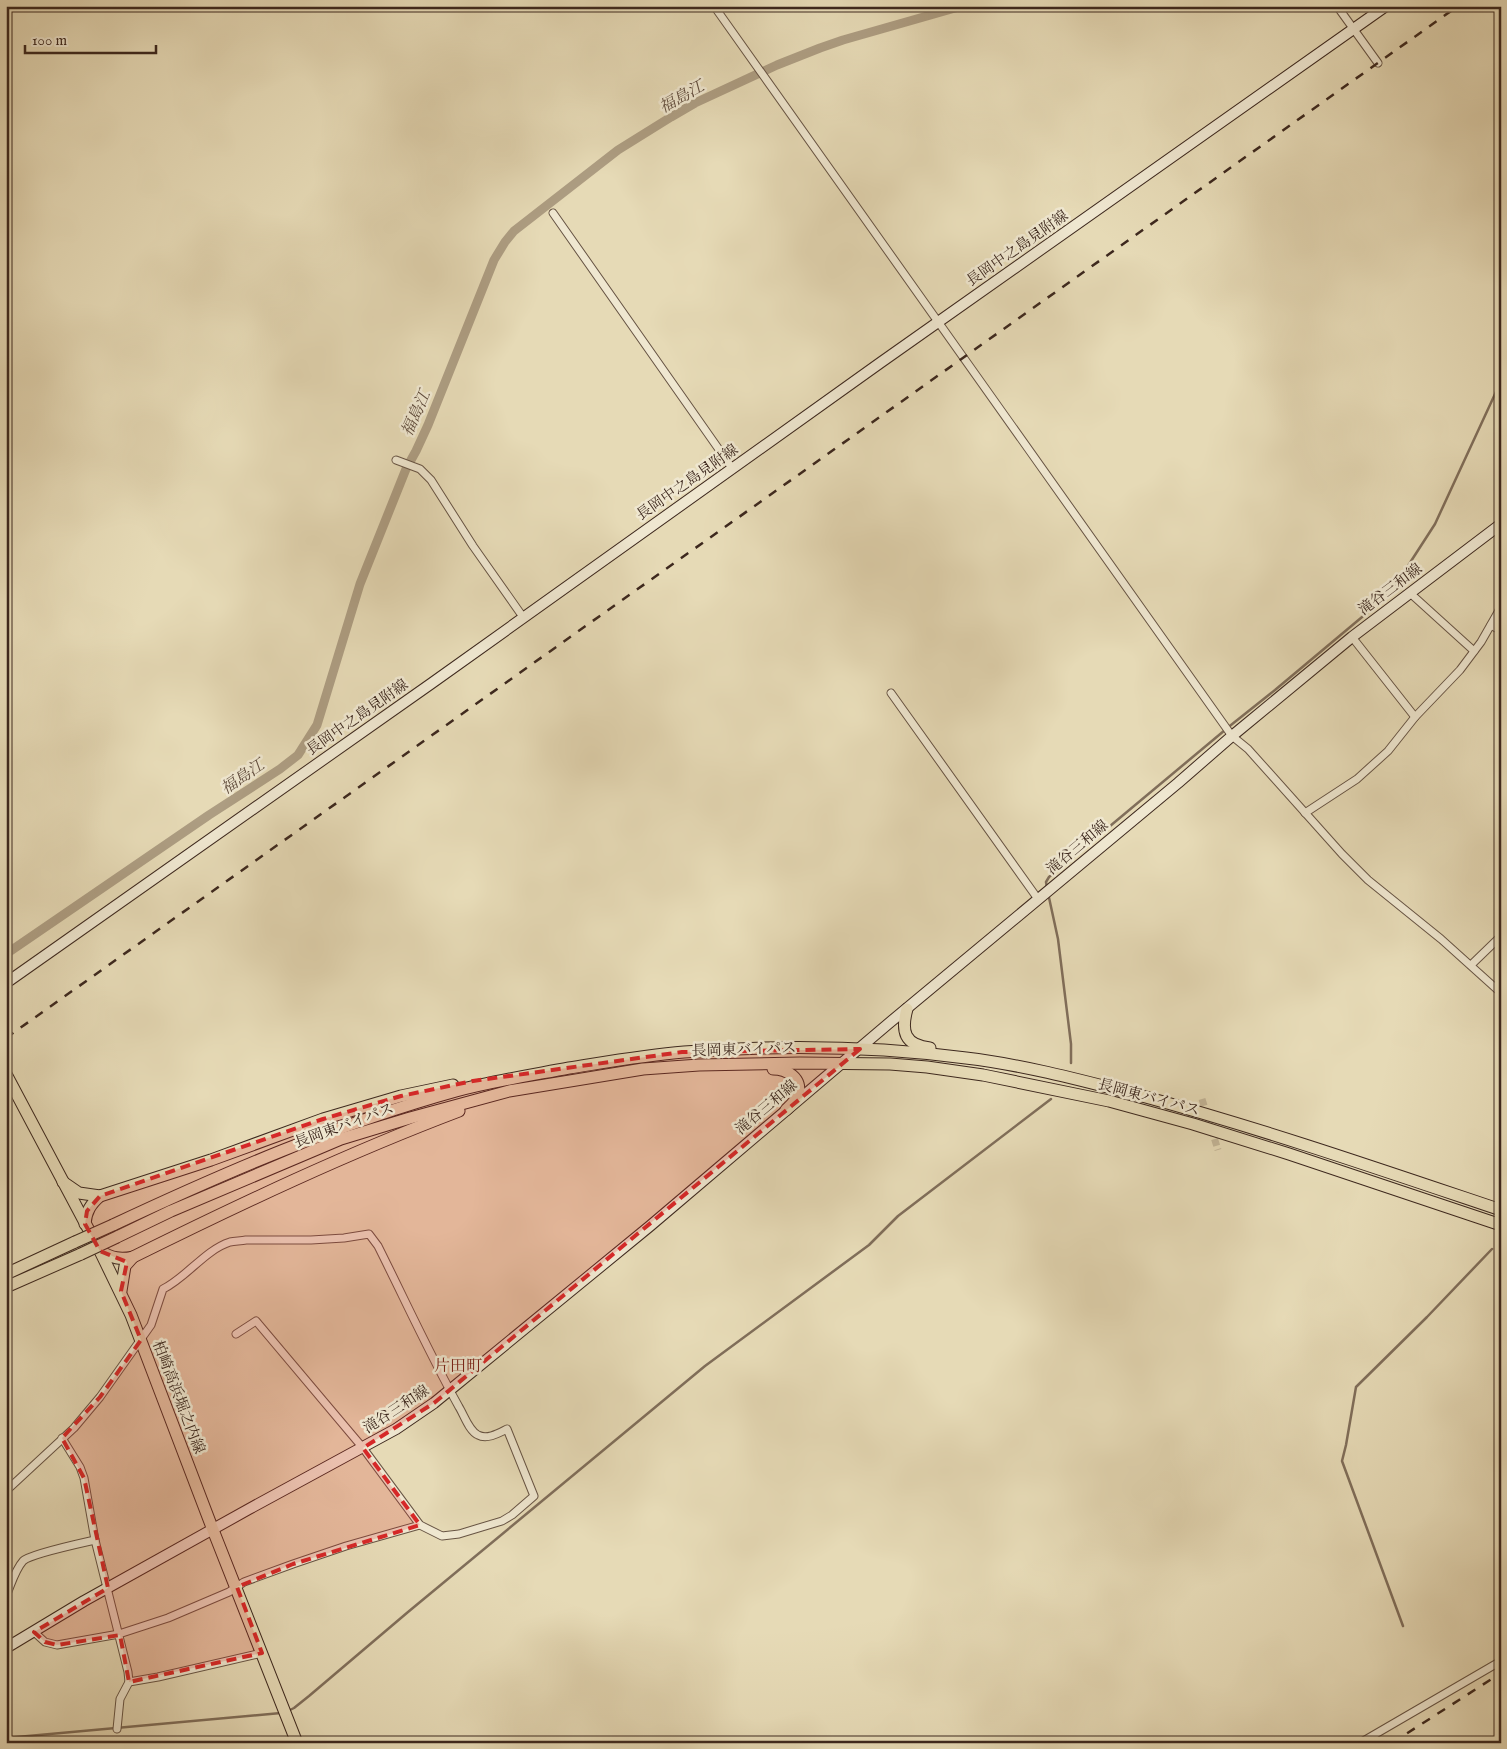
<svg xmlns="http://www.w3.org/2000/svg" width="1507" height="1749" font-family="'IM FELL English','Noto Serif JP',serif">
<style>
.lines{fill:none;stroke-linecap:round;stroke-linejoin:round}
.stream{stroke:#806e5a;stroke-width:2.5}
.canal{stroke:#ad9d82;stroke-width:9}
.minor-tunnel{stroke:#c4b698;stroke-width:7;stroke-dasharray:7 3.5;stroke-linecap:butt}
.minor-casing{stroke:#675444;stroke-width:9}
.secondary-casing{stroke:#3d281e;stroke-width:12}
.primary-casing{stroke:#3d281e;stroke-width:13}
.trunk-casing{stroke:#3d281e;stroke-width:13}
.minor{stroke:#efe7d0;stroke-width:7}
.secondary{stroke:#efe7d0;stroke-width:10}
.primary{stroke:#e6dab6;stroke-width:11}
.trunk{stroke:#e6dab6;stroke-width:11}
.rail{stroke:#3d281e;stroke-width:2.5;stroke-dasharray:9 9;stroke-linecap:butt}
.trunk-bridge-casing{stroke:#3d281e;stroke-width:13;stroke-linecap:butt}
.trunk-bridge{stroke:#e6dab6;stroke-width:11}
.marked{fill:#d62828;fill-opacity:0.2;stroke:#d62828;stroke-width:4;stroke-dasharray:10 6;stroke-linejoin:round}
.labels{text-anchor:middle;stroke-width:5;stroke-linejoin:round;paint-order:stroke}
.street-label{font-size:15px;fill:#3d281e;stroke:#efe7d0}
.water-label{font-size:16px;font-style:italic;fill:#5f4b3c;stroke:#efe7d0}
.neighbourhood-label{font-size:16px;fill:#7a1f14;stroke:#efe7d0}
</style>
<rect width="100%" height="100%" fill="#e6dab6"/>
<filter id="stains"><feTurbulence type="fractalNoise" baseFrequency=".004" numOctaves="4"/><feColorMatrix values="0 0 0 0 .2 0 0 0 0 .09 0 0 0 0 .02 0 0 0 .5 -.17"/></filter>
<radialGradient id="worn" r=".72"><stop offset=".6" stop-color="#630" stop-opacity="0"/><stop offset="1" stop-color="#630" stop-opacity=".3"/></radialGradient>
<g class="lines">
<g class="stream">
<polyline points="1047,888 1046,882 1049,877 1231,725 1275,690 1374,607 1393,589 1435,524 1501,381"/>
<polyline points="1048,893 1058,939 1071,1044 1071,1063"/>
<polyline points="1403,1626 1342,1461 1346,1445 1356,1387 1427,1317 1492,1249"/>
<polyline points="288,1711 294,1708 309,1696 408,1612 705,1366 869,1245 898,1216 1051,1099"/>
<polyline points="6,1738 281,1713"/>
</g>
<polyline class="canal" points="6,954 209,815 280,769 298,755 317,725 360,584 406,469 416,451 428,425 494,260 505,242 514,231 618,150 671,117 695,103 777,65 820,48 843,40 962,6"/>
<polyline class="minor-tunnel" points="1202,1099 1218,1150"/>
<defs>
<g id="minor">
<polyline points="714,6 1232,736 1248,749 1342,854 1368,880 1441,939 1501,993"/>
<polyline points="1337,6 1378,63"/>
<polyline points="553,213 732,468"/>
<polyline points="396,460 420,469 431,480 473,546 523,617"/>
<polyline points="1410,593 1474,651"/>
<polyline points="1491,625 1501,631"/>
<polyline points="1352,637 1415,717"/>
<polyline points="891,693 1038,899"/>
<polyline points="1305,813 1357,779 1388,751 1415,717 1460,670 1481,642 1501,607"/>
<polyline points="1471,965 1501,936"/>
<polyline points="62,1438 80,1467 84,1478 95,1540 128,1672 129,1682 120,1699 117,1729"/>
<path d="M6 1491 74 1428 100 1397 151 1325 163 1289C187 1277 205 1250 230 1242 235 1241 241 1241 246 1240H311L344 1238 369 1234 378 1246C405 1300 430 1355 459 1407 464 1415 469 1431 478 1435 487 1440 499 1433 507 1429L534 1496 512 1515 502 1521 459 1534 442 1536 420 1525 363 1448 256 1321 236 1334"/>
<path d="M6 1596C11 1585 15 1570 23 1561 30 1554 82 1543 95 1540"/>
<polyline points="34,1632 45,1642 57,1645 119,1634 168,1618 229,1592 244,1582 293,1564 346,1546 420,1525"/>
<polyline points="129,1682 158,1677 262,1653"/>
<polyline points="1360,1743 1501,1661"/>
</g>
<g id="secondary">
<polyline points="6,983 432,683 880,363 1386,6"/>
<polyline points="6,1648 84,1601 249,1509 396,1429 434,1403 650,1226 888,1024 1178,783 1232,736 1352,637 1501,524"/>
</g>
<polyline id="primary" points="6,1074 100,1251 131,1315 213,1530 297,1743"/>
<g id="trunk">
<path d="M907 1009C901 1031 904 1045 930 1048"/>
<path d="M773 1069C787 1069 802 1078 798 1094 797 1100 790 1106 786 1110"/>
<polyline points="63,1182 79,1193 100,1196 211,1160 323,1119 401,1096 453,1085"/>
<path d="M85 1224C86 1211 91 1204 100 1196"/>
<path d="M113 1225C224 1173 337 1124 456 1091 493 1081 532 1075 569 1068 607 1062 646 1055 684 1052 777 1045 873 1046 966 1058 1025 1065 1084 1081 1142 1096 1263 1129 1382 1170 1501 1210"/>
<polyline points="117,1237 171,1211 341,1139 410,1118 509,1091 643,1069 699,1065 800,1063 890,1064 927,1067 983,1075 1109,1101 1193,1124 1289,1154 1501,1225"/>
<path d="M100 1251C112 1258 120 1260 133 1257 240 1204 348 1153 459 1111"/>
<polyline points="6,1274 75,1242"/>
<polyline points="6,1287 81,1254"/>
<polyline points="121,1291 125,1266 133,1257"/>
</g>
</defs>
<use href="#minor" class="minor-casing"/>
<use href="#secondary" class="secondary-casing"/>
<use href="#primary" class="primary-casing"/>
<use href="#trunk" class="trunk-casing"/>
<use href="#minor" class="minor"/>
<use href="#secondary" class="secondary"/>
<use href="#primary" class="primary"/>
<use href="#trunk" class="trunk"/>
<g class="rail">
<polyline points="6,1038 1458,6"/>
<polyline points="1392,1743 1501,1673"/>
</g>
<defs>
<g id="trunk-bridge">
<polyline points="75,1242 113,1225"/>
<polyline points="81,1254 117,1237"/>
</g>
</defs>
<use href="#trunk-bridge" class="trunk-bridge-casing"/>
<use href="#trunk-bridge" class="trunk-bridge"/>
</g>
<path class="marked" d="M860 1049 434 1403 363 1448 420 1525 293 1564 237 1587 262 1653 129 1682 120 1635 57 1645 45 1642 34 1632 108 1588 84 1478 62 1438 100 1397 141 1340 121 1291 127 1262 100 1251 85 1224 87 1211 100 1196 323 1119 401 1096 473 1081 682 1052Z"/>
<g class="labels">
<g class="street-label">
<text transform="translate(1017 248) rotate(-35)" y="5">長岡中之島見附線</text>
<text transform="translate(687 482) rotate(-35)" y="5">長岡中之島見附線</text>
<text transform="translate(1390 589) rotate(-37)" y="5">滝谷三和線</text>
<text transform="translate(357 717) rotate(-35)" y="5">長岡中之島見附線</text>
<text transform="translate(1077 847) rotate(-40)" y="5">滝谷三和線</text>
<text transform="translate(744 1049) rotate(-2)" y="5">長岡東バイパス</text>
<text transform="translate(1149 1097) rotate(15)" y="5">長岡東バイパス</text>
<text transform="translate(766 1107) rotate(-40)" y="5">滝谷三和線</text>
<text transform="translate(344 1125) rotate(-20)" y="5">長岡東バイパス</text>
<text transform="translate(179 1397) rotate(69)" y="5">柏崎高浜堀之内線</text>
<text transform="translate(396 1409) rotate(-33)" y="5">滝谷三和線</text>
</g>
<g class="water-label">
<text transform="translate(681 96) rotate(-29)" y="6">福島江</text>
<text transform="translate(415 413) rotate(-66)" y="6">福島江</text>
<text transform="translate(242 776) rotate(-34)" y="6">福島江</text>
</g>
<g class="neighbourhood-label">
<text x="458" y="1371">片田町</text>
</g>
</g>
<rect width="1507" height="1749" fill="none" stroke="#e6dab6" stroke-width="25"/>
<rect x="8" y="8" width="1492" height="1734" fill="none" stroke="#3d281e" stroke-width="2.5"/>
<rect x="12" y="12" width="1482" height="1724" fill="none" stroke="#3d281e"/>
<path d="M25 45v8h131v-8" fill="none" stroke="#3d281e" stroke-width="2.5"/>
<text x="32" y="45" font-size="15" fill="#3d281e" stroke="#efe7d0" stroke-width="4" paint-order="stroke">100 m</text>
<rect width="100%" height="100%" filter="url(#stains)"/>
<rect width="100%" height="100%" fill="url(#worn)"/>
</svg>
